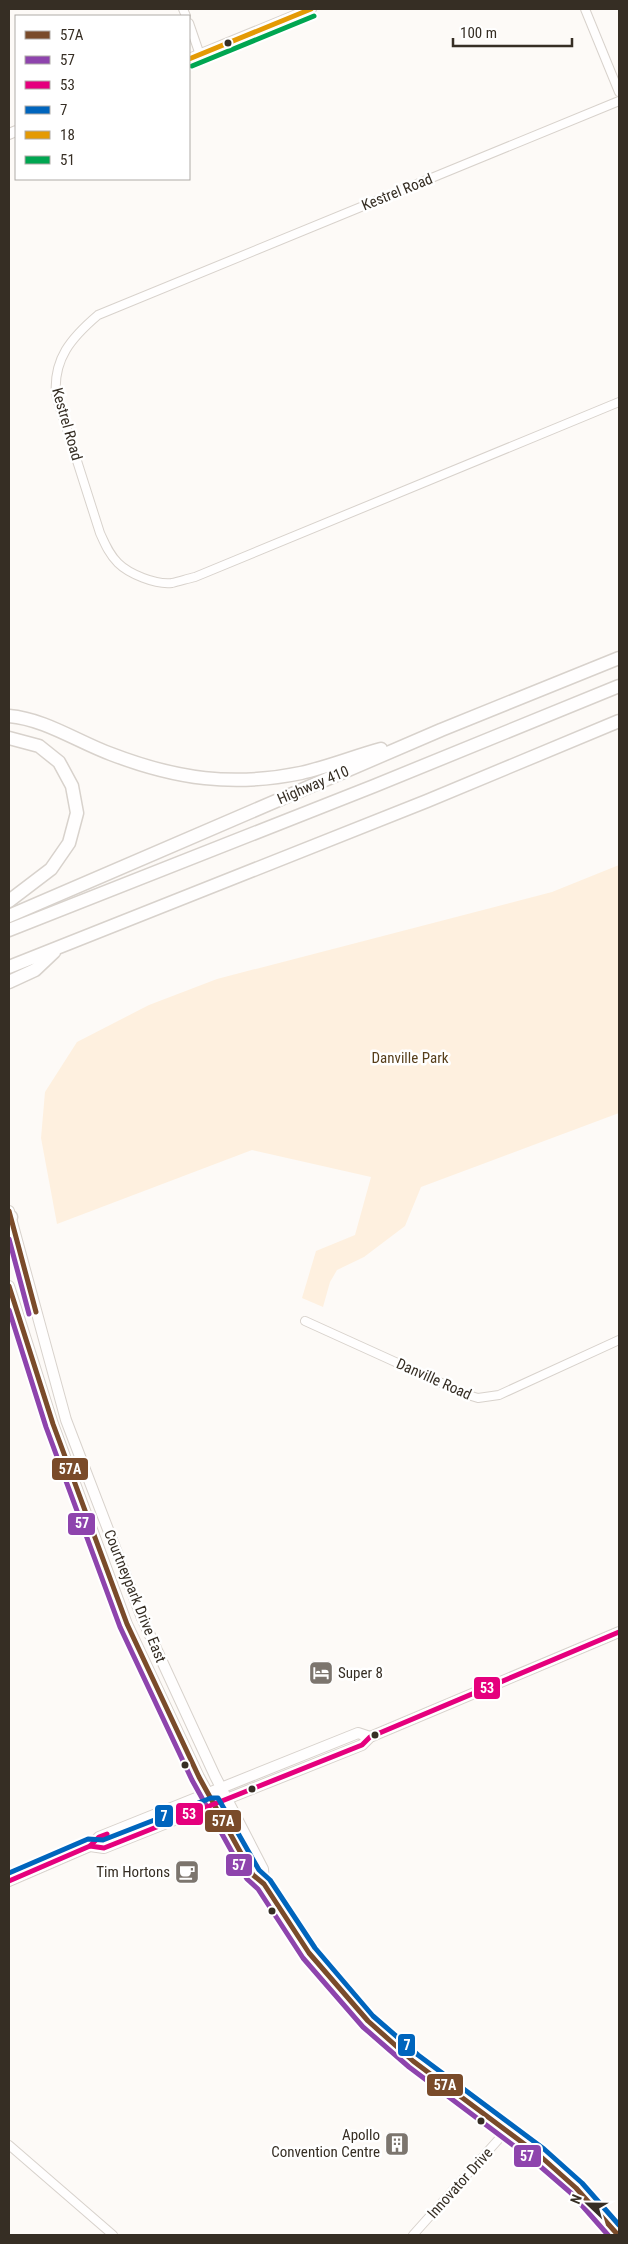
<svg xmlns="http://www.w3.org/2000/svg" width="628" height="2244" font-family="'Roboto Condensed',sans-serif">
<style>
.green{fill:#fef0df}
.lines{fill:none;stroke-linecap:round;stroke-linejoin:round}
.minor-casing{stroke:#d8d2cc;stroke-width:10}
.major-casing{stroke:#d8d2cc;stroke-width:12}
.highway-casing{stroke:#d8d2cc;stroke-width:15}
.minor{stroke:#fffefe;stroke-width:8}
.major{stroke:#fffefe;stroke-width:10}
.highway{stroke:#fffefe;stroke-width:12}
.bus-1-casing{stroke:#fff;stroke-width:9}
.bus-2-casing{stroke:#fff;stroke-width:9}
.bus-3-casing{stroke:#fff;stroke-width:9}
.bus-4-casing{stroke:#fff;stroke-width:9}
.bus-5-casing{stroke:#fff;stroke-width:9}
.bus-6-casing{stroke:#fff;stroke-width:9}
.bus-1{stroke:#7a4b2a;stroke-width:5}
.bus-2{stroke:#8e44ad;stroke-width:5}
.bus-3{stroke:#e5007d;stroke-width:5}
.bus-4{stroke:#0065bd;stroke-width:5}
.bus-5{stroke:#e49a04;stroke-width:5}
.bus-6{stroke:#00a651;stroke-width:5}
.bus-dot{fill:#362e24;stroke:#fff;stroke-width:2}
.labels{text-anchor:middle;stroke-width:5;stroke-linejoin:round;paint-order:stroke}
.street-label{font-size:15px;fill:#362e24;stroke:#fff}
.park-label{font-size:15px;fill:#573e1a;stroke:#fff}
.poi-label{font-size:15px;fill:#362e24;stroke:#fff;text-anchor:end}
.line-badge{stroke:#fff;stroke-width:2}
.badge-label{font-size:14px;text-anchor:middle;font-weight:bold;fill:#fff}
</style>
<rect width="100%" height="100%" fill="#fdfaf7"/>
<polygon class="green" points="619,865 619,1113 421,1187 405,1226 364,1257 337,1270 330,1282 323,1307 302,1298 316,1251 355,1235 371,1177 252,1150 57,1224 41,1138 45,1092 77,1042 149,1005 217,979 552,892"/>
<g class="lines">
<defs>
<g id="minor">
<polyline points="183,9 186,16"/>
<polyline points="585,9 619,92"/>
<polyline points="189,23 200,55"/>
<path d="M619 101 98 315C71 338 53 359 56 395L100 533C105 544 109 554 118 563 129 574 156 585 172 583 180 581 187 579 195 577L619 402"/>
<polyline points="305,1321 468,1395 478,1398 499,1395 619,1340"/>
<polyline points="9,2145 113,2235"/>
<polyline points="413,2235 506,2131"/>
</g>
<g id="major">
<polyline points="189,59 311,9"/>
<polyline points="9,134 16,131"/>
<polyline points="9,1211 66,1420 142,1618 215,1776 263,1869 264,1884"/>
<polyline points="9,1286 53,1424 127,1624 199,1777 253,1875 264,1884 309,1953 368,2021 413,2061 539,2155 576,2188 618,2235"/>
<polyline points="90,1846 104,1848 362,1745 370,1737 619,1632"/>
<polyline points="9,1881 90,1846 99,1837 358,1733 370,1737"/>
</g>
<g id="highway">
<path d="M9 716C45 719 78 742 111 754 176 779 233 787 301 773 328 767 355 756 381 749"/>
<polyline points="9,738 39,746 59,762 72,786 77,813 69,843 51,869 9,901"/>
<polyline points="9,916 441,730 619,658"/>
<polyline points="9,930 374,786 619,686"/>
<polyline points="9,967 427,801 619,721"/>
<polyline points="9,982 35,970 54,952"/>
<polyline points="9,1217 11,1217"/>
</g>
</defs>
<use href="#minor" class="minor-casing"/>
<use href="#major" class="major-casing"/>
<use href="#highway" class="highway-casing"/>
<use href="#minor" class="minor"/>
<use href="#major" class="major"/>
<use href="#highway" class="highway"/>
<defs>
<g id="bus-1">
<polyline points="9,1211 36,1312"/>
<polyline points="9,1286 53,1424 127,1624 199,1777 253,1875 264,1884 309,1953 368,2021 413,2061 539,2155 576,2188 618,2235"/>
</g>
<g id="bus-2">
<polyline points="9,1239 29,1314"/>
<polyline points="9,1310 46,1427 120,1627 192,1780 247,1879 258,1889 303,1958 363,2027 409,2067 534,2161 571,2193 608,2235"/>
</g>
<g id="bus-3">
<polyline points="90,1846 104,1848 362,1745 370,1737 619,1632"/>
<polyline points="9,1881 90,1846 99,1837 107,1834"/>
</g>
<polyline id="bus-4" points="9,1873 88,1839 103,1840 211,1798 218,1798 259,1870 270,1880 315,1948 373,2016 418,2055 544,2149 582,2183 619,2225"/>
<polyline id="bus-5" points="189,59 311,9"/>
<polyline id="bus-6" points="192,66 314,16"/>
</defs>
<use href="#bus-1" class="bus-1-casing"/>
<use href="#bus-2" class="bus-2-casing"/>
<use href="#bus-3" class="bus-3-casing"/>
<use href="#bus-4" class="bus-4-casing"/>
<use href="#bus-5" class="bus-5-casing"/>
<use href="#bus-6" class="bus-6-casing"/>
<use href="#bus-1" class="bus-1"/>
<use href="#bus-2" class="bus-2"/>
<use href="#bus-3" class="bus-3"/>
<use href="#bus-4" class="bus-4"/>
<use href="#bus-5" class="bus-5"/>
<use href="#bus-6" class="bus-6"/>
</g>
<defs>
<symbol id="hotel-square" viewBox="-11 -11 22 22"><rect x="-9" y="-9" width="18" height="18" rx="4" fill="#7c756e" stroke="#fff"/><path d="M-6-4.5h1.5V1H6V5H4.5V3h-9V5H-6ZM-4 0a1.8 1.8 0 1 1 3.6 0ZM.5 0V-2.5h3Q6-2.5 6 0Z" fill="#fff"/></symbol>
<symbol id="cafe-square" viewBox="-11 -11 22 22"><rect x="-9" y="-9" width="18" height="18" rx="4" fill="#7c756e" stroke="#fff"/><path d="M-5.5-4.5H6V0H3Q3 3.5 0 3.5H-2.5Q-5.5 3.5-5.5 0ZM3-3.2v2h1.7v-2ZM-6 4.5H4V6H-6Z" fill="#fff"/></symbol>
<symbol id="building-square" viewBox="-11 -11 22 22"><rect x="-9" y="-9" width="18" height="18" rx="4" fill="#7c756e" stroke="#fff"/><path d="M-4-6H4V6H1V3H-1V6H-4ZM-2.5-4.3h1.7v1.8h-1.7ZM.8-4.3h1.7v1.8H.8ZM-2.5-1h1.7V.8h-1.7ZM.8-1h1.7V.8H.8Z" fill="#fff"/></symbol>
</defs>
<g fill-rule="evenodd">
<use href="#hotel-square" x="307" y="1659" width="28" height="28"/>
<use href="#cafe-square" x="173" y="1858" width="28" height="28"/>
<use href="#building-square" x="383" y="2130" width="28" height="28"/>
</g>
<g class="bus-dot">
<circle cx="228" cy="43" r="4.5"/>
<circle cx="375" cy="1735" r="4.5"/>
<circle cx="185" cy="1765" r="4.5"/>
<circle cx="252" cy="1789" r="4.5"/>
<circle cx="272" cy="1911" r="4.5"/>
<circle cx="481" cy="2121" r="4.5"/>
</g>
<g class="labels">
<g class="street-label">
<text transform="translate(397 192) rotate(-22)" y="5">Kestrel Road</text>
<text transform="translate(67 424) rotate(74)" y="5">Kestrel Road</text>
<text transform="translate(313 785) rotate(-23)" y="5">Highway 410</text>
<text transform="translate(434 1379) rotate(24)" y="5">Danville Road</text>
<text transform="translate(135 1596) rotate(68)" y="5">Courtneypark Drive East</text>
<text transform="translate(460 2183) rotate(-48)" y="5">Innovator Drive</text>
</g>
<g class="park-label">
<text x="410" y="1063">Danville Park</text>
</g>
<g class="poi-label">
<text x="338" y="1678" text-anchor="start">Super 8</text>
<text x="170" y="1877">Tim Hortons</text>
<text x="380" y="2140">Apollo<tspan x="380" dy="17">Convention Centre</tspan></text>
</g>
</g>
<g class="line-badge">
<rect x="51" y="1457" width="38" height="24" rx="5" fill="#7a4b2a"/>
<rect x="67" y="1512" width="29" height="24" rx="5" fill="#8e44ad"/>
<rect x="473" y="1676" width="28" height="24" rx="5" fill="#e5007d"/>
<rect x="175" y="1802" width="29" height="24" rx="5" fill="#e5007d"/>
<rect x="154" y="1804" width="20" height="24" rx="5" fill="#0065bd"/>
<rect x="204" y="1809" width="38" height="24" rx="5" fill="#7a4b2a"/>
<rect x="225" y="1853" width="28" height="24" rx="5" fill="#8e44ad"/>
<rect x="397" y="2033" width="19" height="24" rx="5" fill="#0065bd"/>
<rect x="426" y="2073" width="38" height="24" rx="5" fill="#7a4b2a"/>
<rect x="513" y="2144" width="29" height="24" rx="5" fill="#8e44ad"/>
</g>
<g class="badge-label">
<text x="70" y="1474">57A</text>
<text x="82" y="1528">57</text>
<text x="487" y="1693">53</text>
<text x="189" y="1819">53</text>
<text x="164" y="1821">7</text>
<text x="223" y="1826">57A</text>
<text x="239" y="1870">57</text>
<text x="407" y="2050">7</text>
<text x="445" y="2090">57A</text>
<text x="527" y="2161">57</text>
</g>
<rect width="628" height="2244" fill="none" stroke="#362e24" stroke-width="20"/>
<rect x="15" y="15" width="175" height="165" fill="#ffffff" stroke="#afaba7"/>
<rect x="25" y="31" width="25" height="8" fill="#7a4b2a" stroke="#afaba7"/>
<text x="60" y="40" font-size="15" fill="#362e24">57A</text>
<rect x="25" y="56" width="25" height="8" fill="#8e44ad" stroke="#afaba7"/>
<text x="60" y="65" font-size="15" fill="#362e24">57</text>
<rect x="25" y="81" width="25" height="8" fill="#e5007d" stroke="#afaba7"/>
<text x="60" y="90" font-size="15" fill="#362e24">53</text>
<rect x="25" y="106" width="25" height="8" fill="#0065bd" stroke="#afaba7"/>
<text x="60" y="115" font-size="15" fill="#362e24">7</text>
<rect x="25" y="131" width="25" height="8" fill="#e49a04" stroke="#afaba7"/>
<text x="60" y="140" font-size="15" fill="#362e24">18</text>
<rect x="25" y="156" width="25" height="8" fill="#00a651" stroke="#afaba7"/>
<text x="60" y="165" font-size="15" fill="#362e24">51</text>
<g transform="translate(588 2204) rotate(292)" stroke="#ffffff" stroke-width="4" paint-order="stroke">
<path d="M0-4L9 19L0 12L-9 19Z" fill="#362e24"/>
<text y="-8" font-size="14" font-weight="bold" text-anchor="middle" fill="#362e24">N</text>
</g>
<path d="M453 38v8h119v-8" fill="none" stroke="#362e24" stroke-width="2.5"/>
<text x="460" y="38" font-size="15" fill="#362e24" stroke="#ffffff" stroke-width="4" paint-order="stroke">100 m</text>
</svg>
